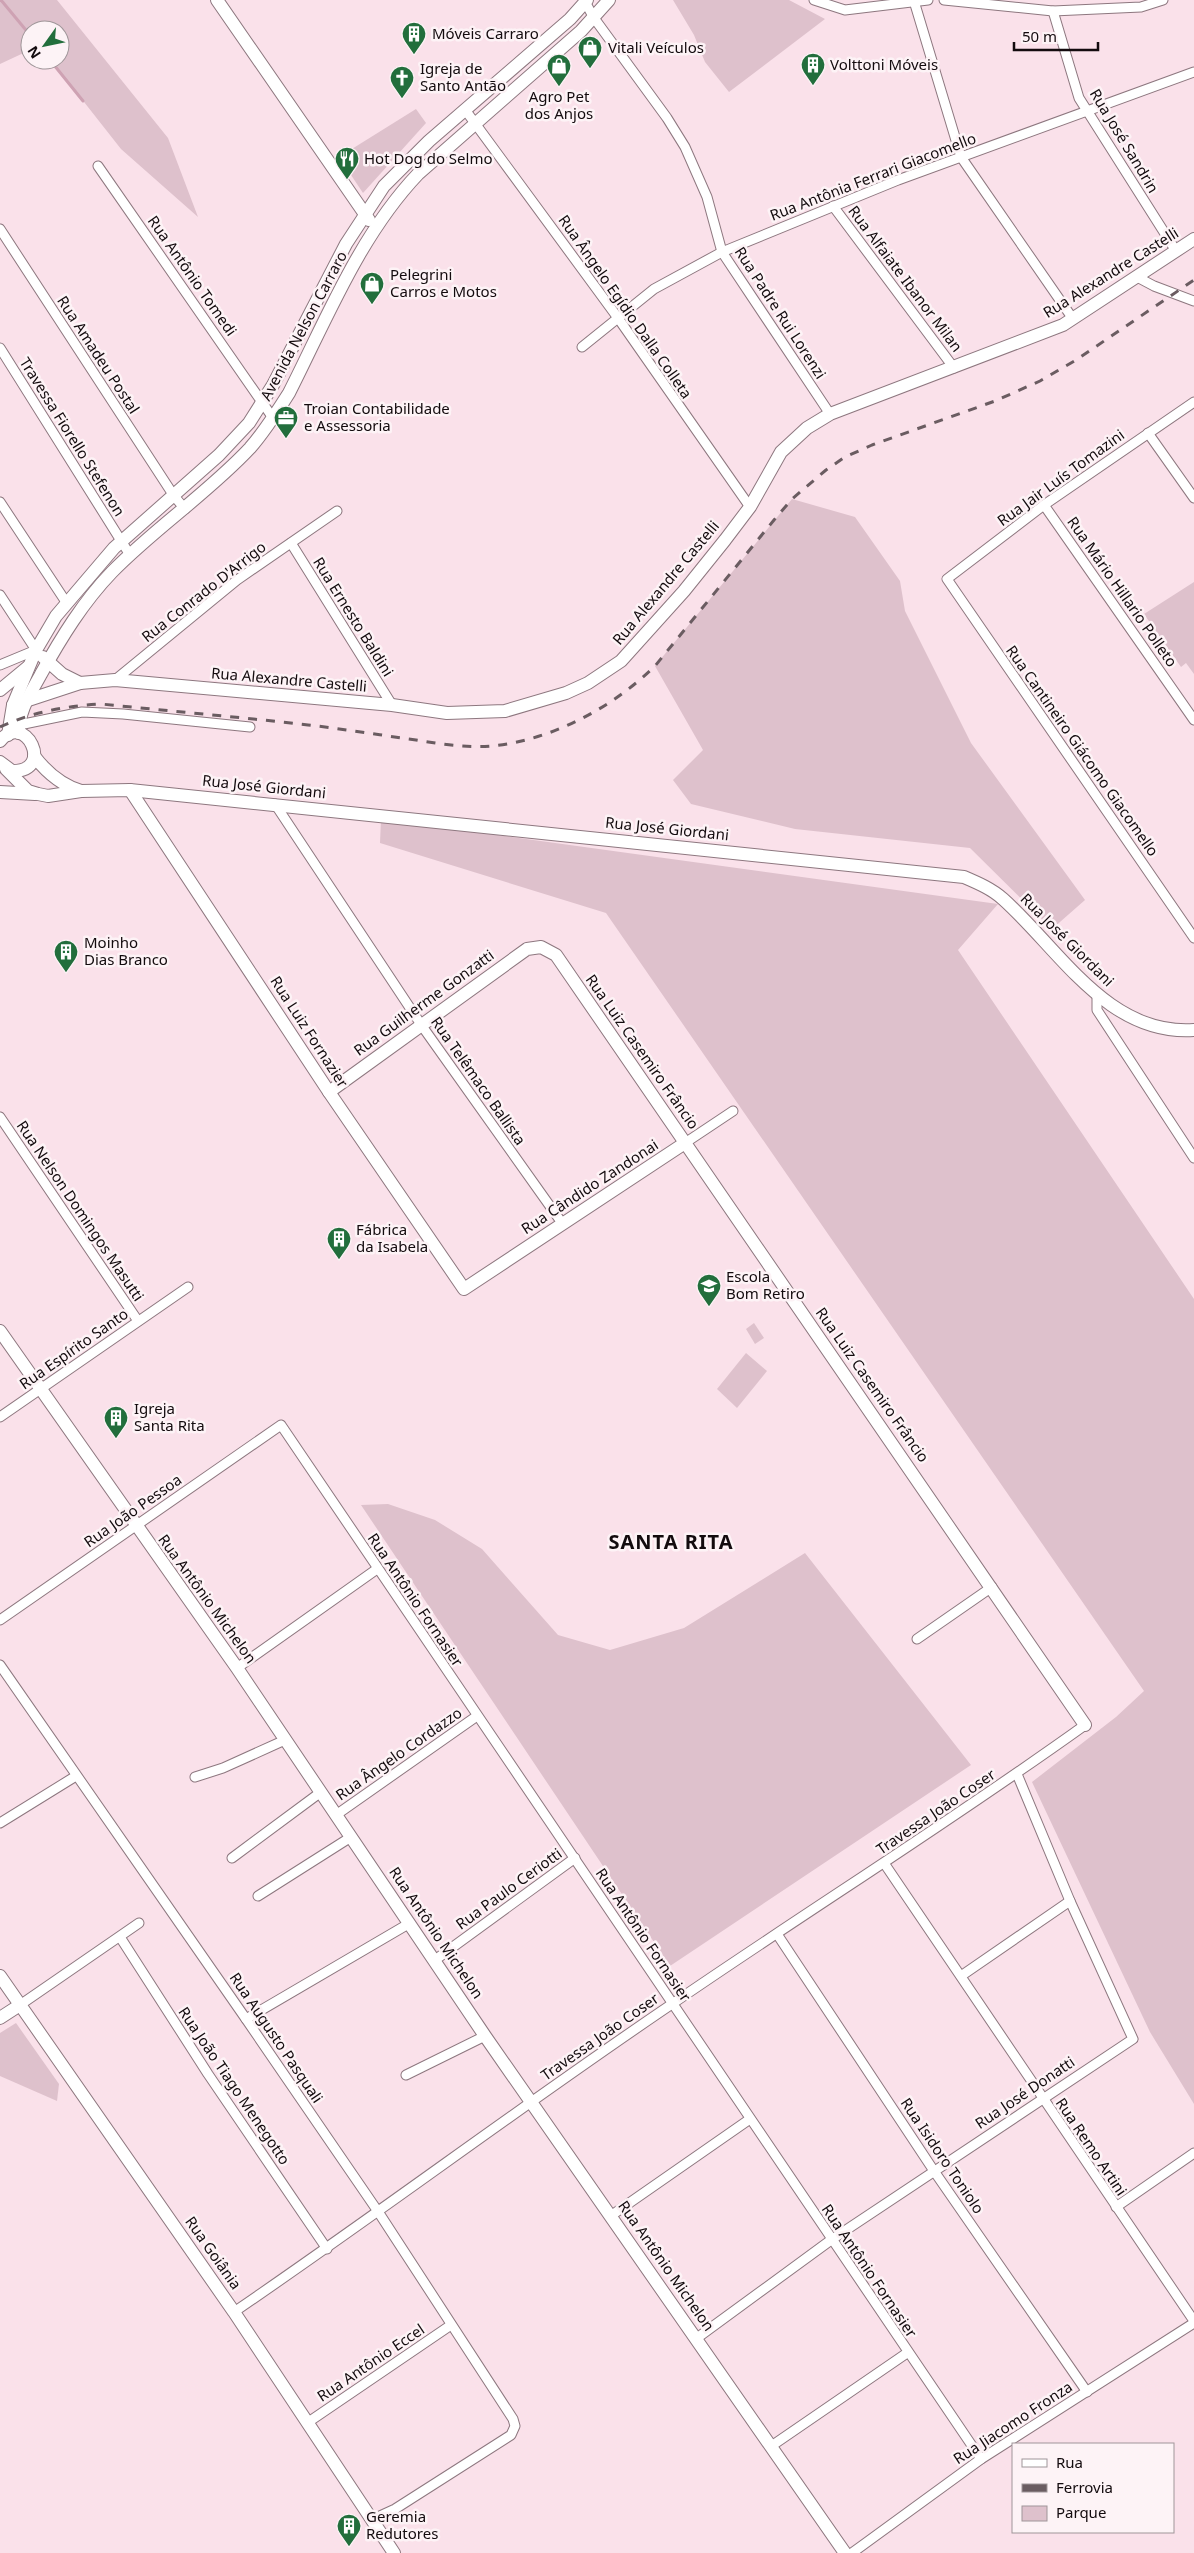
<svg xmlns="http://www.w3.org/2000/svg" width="1194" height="2553" font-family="'Noto Sans',sans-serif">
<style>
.green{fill:#dec1cc}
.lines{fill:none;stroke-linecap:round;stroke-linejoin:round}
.stream{stroke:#cea2b3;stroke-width:3}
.street-casing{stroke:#8d777f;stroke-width:11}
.secondary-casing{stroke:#8d777f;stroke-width:14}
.street{stroke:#fff;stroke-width:9}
.secondary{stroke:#fff;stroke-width:12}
.rail{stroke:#6a5c61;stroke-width:3;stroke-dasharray:9 9;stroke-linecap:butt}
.labels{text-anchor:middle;stroke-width:5;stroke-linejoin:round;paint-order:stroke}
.poi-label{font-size:15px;fill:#130b0e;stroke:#fdf3f6;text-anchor:start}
.street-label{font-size:15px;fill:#130b0e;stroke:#fdf3f6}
.district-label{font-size:20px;font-weight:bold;letter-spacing:1px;fill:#130b0e;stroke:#fdf3f6}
</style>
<rect width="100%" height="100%" fill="#fae1ea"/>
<g class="green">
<polygon points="0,0 57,0 168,138 198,217 121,149 51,60 60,60 60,30 30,30 30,50 0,64"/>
<polygon points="673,0 789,0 825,19 729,92 705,62 694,35"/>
<polygon points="416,109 426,123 363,193 339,157"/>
<polygon points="792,499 855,517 900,581 905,611 971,743 1085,900 1052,929 970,848 795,829 691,804 673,780 703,750 655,666"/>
<polygon points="1194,582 1194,674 1186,663 1181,667 1144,614"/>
<polygon points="381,819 998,904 958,950 1194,1299 1194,2104 1150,2032 1032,1782 1116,1717 1144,1691 606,913 380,843"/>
<polygon points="754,1323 764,1338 755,1344 746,1329"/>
<polygon points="746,1353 767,1371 737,1408 717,1389"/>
<polygon points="388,1504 435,1520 482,1549 558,1635 610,1650 684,1628 805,1553 971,1765 670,1966 361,1505"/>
<polygon points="16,2023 59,2084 57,2101 0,2076 0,2033"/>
</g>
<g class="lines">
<g class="stream">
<polyline points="1,0 30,35"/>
<polyline points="50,60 83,101"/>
</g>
<defs>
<g id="street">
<polyline points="584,0 594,18 667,118 685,147 707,197 722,252 830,414"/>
<polyline points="814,0 845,10 928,0"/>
<polyline points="944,0 1053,11 1141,7 1163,0"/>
<polyline points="914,1 961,157 1073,319"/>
<polyline points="1053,11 1079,98 1176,251"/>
<polyline points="466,111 618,318 750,507"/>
<polyline points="98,166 273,418"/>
<polyline points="833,206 954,368"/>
<polyline points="0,229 174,496 185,509"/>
<polyline points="1137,277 1154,286 1194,301"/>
<polyline points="582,347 654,289 722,252 898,180 1194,72"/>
<polyline points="0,348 130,555"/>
<polyline points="1194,402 1044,505 947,579 1194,938"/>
<polyline points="1148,433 1194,498"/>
<polyline points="0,502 66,602"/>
<polyline points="1044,505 1194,720"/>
<polyline points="291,543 392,705"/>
<polyline points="0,595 36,650 0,665"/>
<polyline points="115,680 237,580 337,511"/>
<polyline points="19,725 82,712 123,714 250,727"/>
<polyline points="275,804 422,1026 562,1223"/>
<polyline points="1097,994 1097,1010 1194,1158"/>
<polyline points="0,1117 138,1321"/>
<polyline points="685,1143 733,1111"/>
<polyline points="0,1417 188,1287"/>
<polyline points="0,1620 281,1425 981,2459"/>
<polyline points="917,1639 992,1587"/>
<polyline points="0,1665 246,2019 379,2213 513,2419 515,2426 511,2435 395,2509 371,2520"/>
<polyline points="237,1668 377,1569"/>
<polyline points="195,1777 223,1768 285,1740"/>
<polyline points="336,1815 477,1716"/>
<polyline points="0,1823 76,1776"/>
<polyline points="232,1858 321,1792"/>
<polyline points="884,1863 1194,2321"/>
<polyline points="258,1896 351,1837"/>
<polyline points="777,1934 934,2171 1087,2392"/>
<polyline points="120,1937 208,2074 327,2249"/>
<polyline points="435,1960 575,1858"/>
<polyline points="961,1976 1070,1901"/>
<polyline points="20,2005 139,1923"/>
<polyline points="246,2019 410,1923"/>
<polyline points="406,2075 485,2036"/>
<polyline points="1116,2207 1194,2153"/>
<polyline points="612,2215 750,2119"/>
<path d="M234 2312C382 2211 524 2104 672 2004 809 1910 950 1822 1085 1725"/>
<polyline points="697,2338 831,2240 1133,2039 1070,1901 1017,1774"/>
<polyline points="307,2423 451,2325"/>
<polyline points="770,2447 907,2353"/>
<polyline points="852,2553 981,2459 1194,2323"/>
</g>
<g id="secondary">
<polyline points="217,0 369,220"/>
<polyline points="43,657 62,674 80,683"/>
<polyline points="0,690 28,667"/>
<polyline points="13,705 80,683 115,680 392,705 447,713 505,711 566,693 588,683 621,661 684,591 725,540 750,507 781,452 807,428 830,414 1063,325 1194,239"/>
<path d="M19 733C18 711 31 693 41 674 61 638 83 602 112 572 155 528 208 493 250 448 265 431 277 412 289 393 327 318 360 235 418 174L581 31 609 0"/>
<polyline points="8,735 13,705 36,650 56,616 114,548 219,455 249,423 273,385 346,244 384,186 429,141 570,19 587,0"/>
<path d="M0 741C25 710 56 772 12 771L0 762"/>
<path d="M34 756C47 773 61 785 81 791"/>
<path d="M6 769 28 791 38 794 48 796 81 791 130 790 964 877C978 883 992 889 1003 899 1060 950 1108 1036 1194 1030"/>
<polyline points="130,790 329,1092 464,1289 685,1143"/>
<polyline points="0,792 35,794"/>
<polyline points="329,1092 527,949 541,947 556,955 1085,1725"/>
<polyline points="0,1331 237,1668 485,2036 845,2553"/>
<polyline points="0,1976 234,2312 394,2553"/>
<polyline points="0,2018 20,2005"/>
</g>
</defs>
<use href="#street" class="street-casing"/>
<use href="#secondary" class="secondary-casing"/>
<use href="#street" class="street"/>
<use href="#secondary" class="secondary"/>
<path class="rail" d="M0 727C32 712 66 706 101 704 170 711 239 717 308 725 344 729 380 735 416 740 441 744 467 748 492 746 552 740 612 708 655 666L774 520 792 499 826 470 845 457 872 445 995 401 1040 381 1076 360 1194 280"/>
</g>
<defs>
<symbol id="building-pin" viewBox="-11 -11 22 30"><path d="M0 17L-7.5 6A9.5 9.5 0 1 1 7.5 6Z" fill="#226e3c" stroke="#fdf3f6"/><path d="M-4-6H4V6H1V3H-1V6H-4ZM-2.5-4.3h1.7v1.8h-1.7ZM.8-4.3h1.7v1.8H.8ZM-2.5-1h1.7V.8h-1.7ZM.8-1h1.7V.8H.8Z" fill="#fff"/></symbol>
<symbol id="shop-pin" viewBox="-11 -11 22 30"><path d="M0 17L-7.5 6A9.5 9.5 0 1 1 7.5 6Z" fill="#226e3c" stroke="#fdf3f6"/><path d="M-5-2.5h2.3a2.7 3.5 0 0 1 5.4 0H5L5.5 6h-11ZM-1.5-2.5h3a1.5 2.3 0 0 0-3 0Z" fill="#fff"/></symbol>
<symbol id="church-pin" viewBox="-11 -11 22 30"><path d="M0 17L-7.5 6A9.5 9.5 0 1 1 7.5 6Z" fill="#226e3c" stroke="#fdf3f6"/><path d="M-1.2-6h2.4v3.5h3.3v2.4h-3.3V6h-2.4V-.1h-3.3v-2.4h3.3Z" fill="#fff"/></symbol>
<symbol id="restaurant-pin" viewBox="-11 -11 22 30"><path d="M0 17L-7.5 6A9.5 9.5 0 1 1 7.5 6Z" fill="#226e3c" stroke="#fdf3f6"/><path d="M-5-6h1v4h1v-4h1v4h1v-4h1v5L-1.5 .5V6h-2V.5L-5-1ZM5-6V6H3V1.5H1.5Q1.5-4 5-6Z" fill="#fff"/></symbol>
<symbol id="office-pin" viewBox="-11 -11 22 30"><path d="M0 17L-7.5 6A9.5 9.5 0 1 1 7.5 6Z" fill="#226e3c" stroke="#fdf3f6"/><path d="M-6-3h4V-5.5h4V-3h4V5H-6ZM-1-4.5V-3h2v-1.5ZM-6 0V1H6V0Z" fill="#fff"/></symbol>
<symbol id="school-pin" viewBox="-11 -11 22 30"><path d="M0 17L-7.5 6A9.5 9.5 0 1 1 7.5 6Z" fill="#226e3c" stroke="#fdf3f6"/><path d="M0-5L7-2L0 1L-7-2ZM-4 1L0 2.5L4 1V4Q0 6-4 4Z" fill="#fff"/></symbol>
</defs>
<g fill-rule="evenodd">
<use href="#building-pin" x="400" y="20" width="28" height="38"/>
<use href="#shop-pin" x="576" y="34" width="28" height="38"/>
<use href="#building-pin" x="799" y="51" width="28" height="38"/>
<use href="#shop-pin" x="545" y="52" width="28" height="38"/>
<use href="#church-pin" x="388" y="64" width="28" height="38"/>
<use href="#restaurant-pin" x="333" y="145" width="28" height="38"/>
<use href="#shop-pin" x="358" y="270" width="28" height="38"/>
<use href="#office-pin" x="272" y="404" width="28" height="38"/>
<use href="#building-pin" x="52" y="938" width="28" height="38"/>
<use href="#building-pin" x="325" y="1225" width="28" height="38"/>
<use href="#school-pin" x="695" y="1272" width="28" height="38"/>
<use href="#building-pin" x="102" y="1404" width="28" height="38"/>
<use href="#building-pin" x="335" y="2512" width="28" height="38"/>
</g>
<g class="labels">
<g class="poi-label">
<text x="432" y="39">Móveis Carraro</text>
<text x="608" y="53">Vitali Veículos</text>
<text x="830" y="70">Volttoni Móveis</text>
<text x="420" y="74">Igreja de<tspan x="420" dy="17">Santo Antão</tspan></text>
<text x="559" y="102" text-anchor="middle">Agro Pet<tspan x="559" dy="17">dos Anjos</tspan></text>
<text x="364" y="164">Hot Dog do Selmo</text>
<text x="390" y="280">Pelegrini<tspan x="390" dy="17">Carros e Motos</tspan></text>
<text x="304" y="414">Troian Contabilidade<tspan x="304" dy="17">e Assessoria</tspan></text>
<text x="84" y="948">Moinho<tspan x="84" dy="17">Dias Branco</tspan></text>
<text x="356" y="1235">Fábrica<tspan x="356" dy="17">da Isabela</tspan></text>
<text x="726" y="1282">Escola<tspan x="726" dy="17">Bom Retiro</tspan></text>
<text x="134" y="1414">Igreja<tspan x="134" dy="17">Santa Rita</tspan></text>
<text x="366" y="2522">Geremia<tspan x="366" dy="17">Redutores</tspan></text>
</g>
<g class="street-label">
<text transform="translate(1124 141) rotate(59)" y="5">Rua José Sandrin</text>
<text transform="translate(873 177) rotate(-21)" y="5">Rua Antônia Ferrari Giacomello</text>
<text transform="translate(1111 273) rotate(-32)" y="5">Rua Alexandre Castelli</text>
<text transform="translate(192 276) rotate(55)" y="5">Rua Antônio Tomedi</text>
<text transform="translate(905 279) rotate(53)" y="5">Rua Alfaiate Ibanor Milan</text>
<text transform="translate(625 307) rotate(55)" y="5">Rua Ângelo Egídio Dalla Colleta</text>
<text transform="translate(780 313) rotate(57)" y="5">Rua Padre Rui Lorenzi</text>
<text transform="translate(304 326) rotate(-62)" y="5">Avenida Nelson Carraro</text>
<text transform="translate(98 355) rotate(57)" y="5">Rua Amadeu Postal</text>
<text transform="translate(72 437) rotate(58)" y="5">Travessa Fiorello Stefenon</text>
<text transform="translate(1061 478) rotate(-36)" y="5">Rua Jair Luís Tomazini</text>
<text transform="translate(666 583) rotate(-50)" y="5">Rua Alexandre Castelli</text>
<text transform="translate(204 592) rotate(-38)" y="5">Rua Conrado D'Arrigo</text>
<text transform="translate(1122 592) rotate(55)" y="5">Rua Mário Hillario Polleto</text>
<text transform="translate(353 617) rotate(58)" y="5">Rua Ernesto Baldini</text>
<text transform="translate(289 680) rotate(5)" y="5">Rua Alexandre Castelli</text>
<text transform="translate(1082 751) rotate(55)" y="5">Rua Cantineiro Giácomo Giacomello</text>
<text transform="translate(264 787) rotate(6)" y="5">Rua José Giordani</text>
<text transform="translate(667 829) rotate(6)" y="5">Rua José Giordani</text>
<text transform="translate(1067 940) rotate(45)" y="5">Rua José Giordani</text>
<text transform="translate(424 1003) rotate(-36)" y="5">Rua Guilherme Gonzatti</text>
<text transform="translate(309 1032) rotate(57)" y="5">Rua Luiz Fornazier</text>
<text transform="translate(642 1052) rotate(55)" y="5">Rua Luiz Casemiro Frâncio</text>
<text transform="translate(478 1081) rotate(55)" y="5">Rua Telêmaco Ballista</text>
<text transform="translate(590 1187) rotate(-33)" y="5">Rua Cândido Zandonai</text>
<text transform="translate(80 1211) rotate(56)" y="5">Rua Nelson Domingos Masutti</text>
<text transform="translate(74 1349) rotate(-35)" y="5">Rua Espírito Santo</text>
<text transform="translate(872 1385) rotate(55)" y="5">Rua Luiz Casemiro Frâncio</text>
<text transform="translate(133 1511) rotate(-35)" y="5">Rua João Pessoa</text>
<text transform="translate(207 1599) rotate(54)" y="5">Rua Antônio Michelon</text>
<text transform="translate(415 1600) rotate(56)" y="5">Rua Antônio Fornasier</text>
<text transform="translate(399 1754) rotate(-35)" y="5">Rua Ângelo Cordazzo</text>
<text transform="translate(936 1812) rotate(-34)" y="5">Travessa João Coser</text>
<text transform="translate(509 1889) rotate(-36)" y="5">Rua Paulo Ceriotti</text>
<text transform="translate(436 1933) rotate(56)" y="5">Rua Antônio Michelon</text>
<text transform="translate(643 1935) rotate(56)" y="5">Rua Antônio Fornasier</text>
<text transform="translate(600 2037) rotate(-35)" y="5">Travessa João Coser</text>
<text transform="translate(276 2038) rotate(56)" y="5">Rua Augusto Pasquali</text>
<text transform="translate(234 2086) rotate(56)" y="5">Rua João Tiago Menegotto</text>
<text transform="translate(1025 2093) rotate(-34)" y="5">Rua José Donatti</text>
<text transform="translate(1091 2147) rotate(56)" y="5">Rua Remo Artini</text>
<text transform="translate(942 2156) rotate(56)" y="5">Rua Isidoro Toniolo</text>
<text transform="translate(213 2253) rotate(55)" y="5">Rua Goiânia</text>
<text transform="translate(666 2266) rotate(55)" y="5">Rua Antônio Michelon</text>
<text transform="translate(869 2271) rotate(56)" y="5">Rua Antônio Fornasier</text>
<text transform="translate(371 2363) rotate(-34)" y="5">Rua Antônio Eccel</text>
<text transform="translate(1013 2423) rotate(-33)" y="5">Rua Jiacomo Fronza</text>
</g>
<g class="district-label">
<text x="671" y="1549">SANTA RITA</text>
</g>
</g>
<rect x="1012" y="2443" width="162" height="90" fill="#fdf3f6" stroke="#9f9699"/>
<rect x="1022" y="2459" width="25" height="8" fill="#ffffff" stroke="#9f9699"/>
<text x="1056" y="2468" font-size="15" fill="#130b0e">Rua</text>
<rect x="1022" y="2484" width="25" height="8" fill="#6a5c61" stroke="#9f9699"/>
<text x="1056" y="2493" font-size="15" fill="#130b0e">Ferrovia</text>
<rect x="1022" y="2506" width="25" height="15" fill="#dec1cc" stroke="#9f9699"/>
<text x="1056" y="2518" font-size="15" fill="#130b0e">Parque</text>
<g transform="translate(45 45) rotate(237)"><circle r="24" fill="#fdf3f6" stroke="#9f9699"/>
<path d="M0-4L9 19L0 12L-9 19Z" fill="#226e3c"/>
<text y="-8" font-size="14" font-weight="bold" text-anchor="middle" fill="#130b0e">N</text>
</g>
<path d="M1014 42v8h84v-8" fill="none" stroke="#130b0e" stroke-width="2.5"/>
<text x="1022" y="42" font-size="15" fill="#130b0e" stroke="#fdf3f6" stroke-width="4" paint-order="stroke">50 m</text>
</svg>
